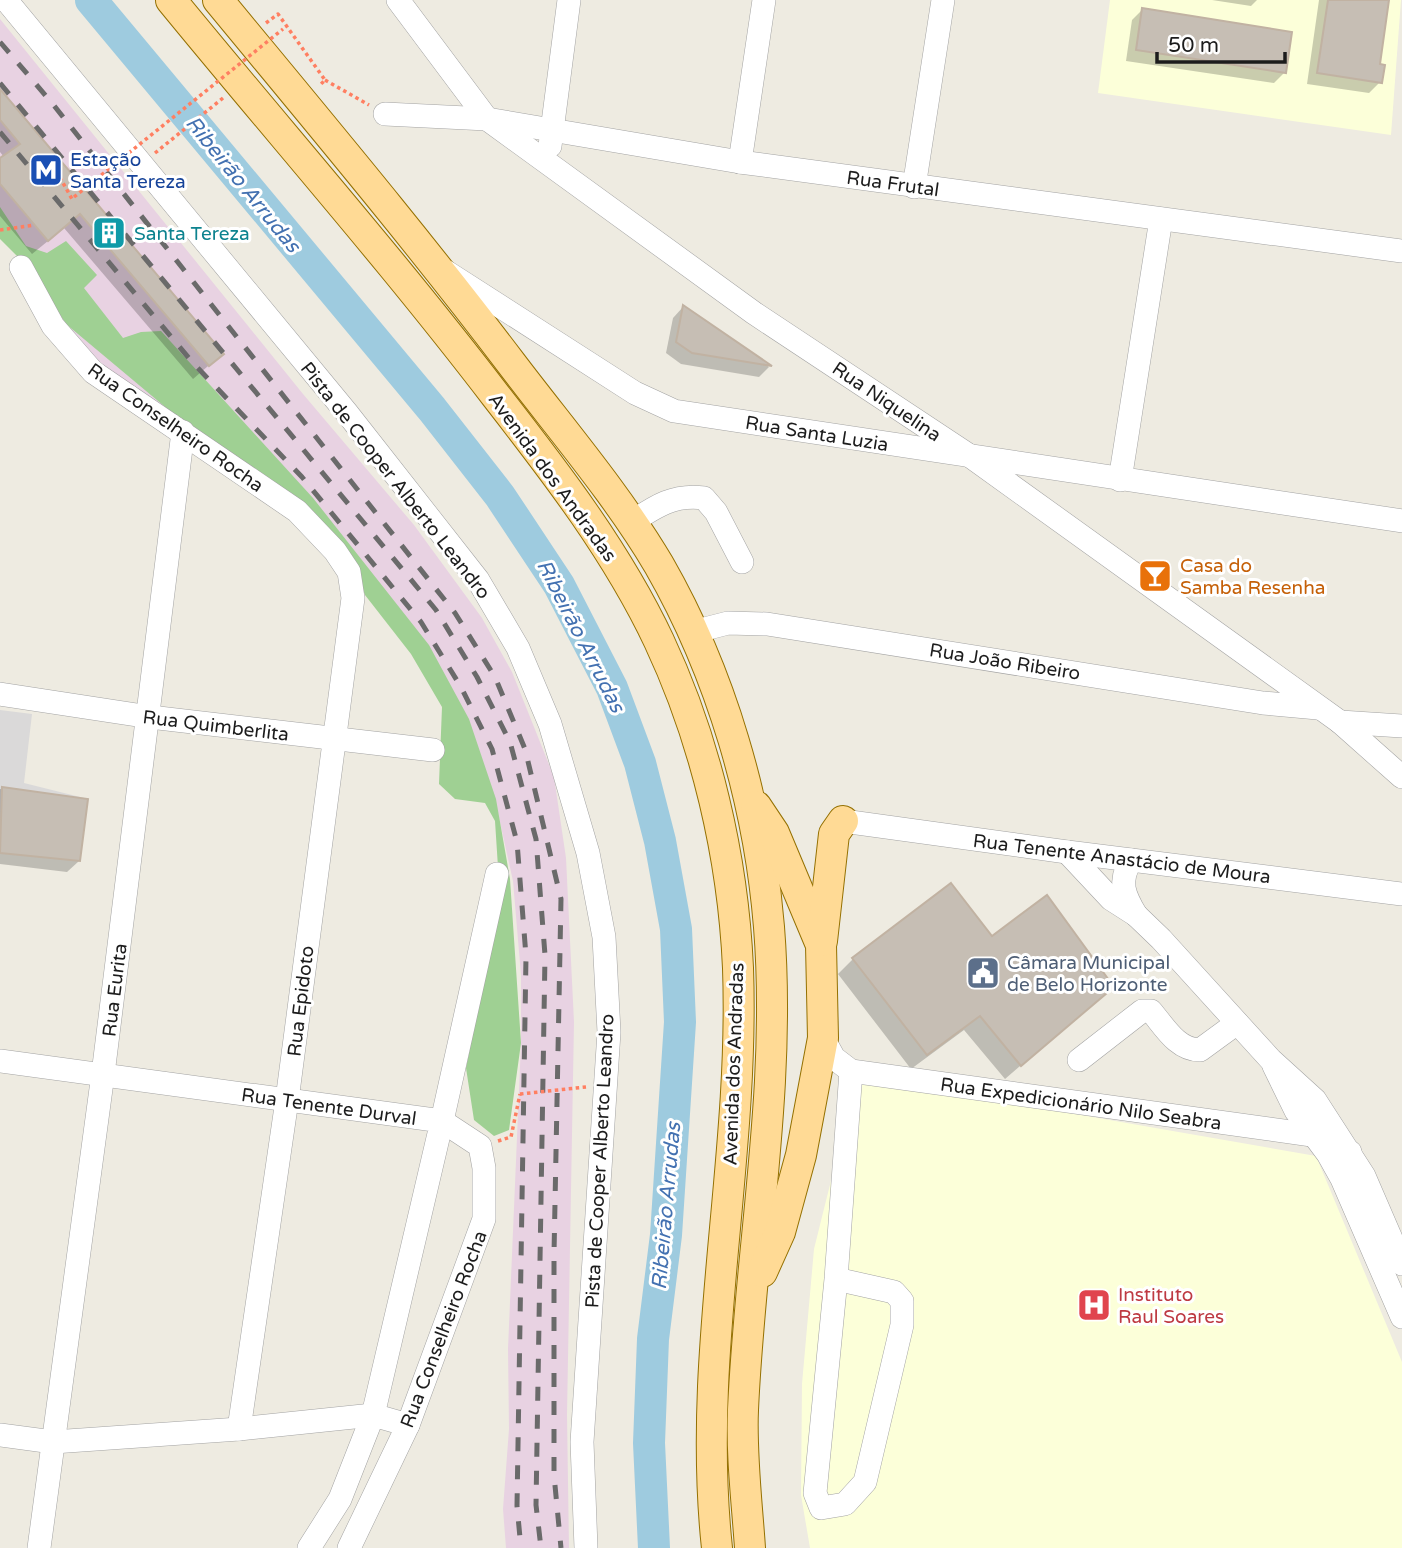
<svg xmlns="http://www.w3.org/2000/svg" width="1402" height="1548" font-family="'Varela Round',sans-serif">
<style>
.residential{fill:#dad9d9}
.industrial{fill:#e8d2e2}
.education{fill:#fcffd9}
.forest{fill:#9fd093}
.shadow{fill:#0003}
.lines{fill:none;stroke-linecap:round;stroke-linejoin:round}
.river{stroke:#9ecbdf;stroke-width:32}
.building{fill:#c6beb4;stroke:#c1b2a2;stroke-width:2}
.minor-casing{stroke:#a3a3a3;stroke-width:24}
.major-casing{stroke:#947000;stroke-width:32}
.path{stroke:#ff7f61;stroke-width:3.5;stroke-dasharray:3.5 3.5;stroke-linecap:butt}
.minor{stroke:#fff;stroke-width:23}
.major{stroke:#ffda95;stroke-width:30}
.rail{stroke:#6a6a6a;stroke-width:5;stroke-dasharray:14 14;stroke-linecap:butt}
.path-bridge{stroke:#ff7f61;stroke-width:3.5;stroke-dasharray:3.5 3.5;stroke-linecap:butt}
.labels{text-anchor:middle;stroke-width:6;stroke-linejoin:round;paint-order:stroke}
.transit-label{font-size:19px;fill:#164399;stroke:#fff;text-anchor:start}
.street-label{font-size:19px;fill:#1c1c1c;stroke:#fff}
.culture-label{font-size:19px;fill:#0d838f;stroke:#fff;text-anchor:start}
.food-label{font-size:19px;fill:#c56008;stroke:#fff;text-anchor:start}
.service-label{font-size:19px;fill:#4e5e75;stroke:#fff;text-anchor:start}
.health-label{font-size:19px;fill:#be3a42;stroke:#fff;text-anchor:start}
.water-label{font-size:21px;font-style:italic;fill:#4371b1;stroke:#fff}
</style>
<rect width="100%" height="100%" fill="#eeebe1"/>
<polygon class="residential" points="0,710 32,714 24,783 88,799 80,861 0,853"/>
<polygon class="industrial" points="0,19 303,394 414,525 482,618 512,672 554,777 566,858 574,1022 567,1415 569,1548 506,1548 503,1509 509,1429 508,1349 521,1043 521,975 513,881 498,813 449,711 356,560 110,371 60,326 0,225"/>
<g class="education">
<polygon points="1110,0 1401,0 1391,135 1098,93"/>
<polygon points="857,1076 1316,1156 1402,1362 1402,1548 810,1548 801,1495 802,1384 814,1249"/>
</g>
<polygon class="forest" points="0,207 26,246 47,253 66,241 97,275 84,288 123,338 141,332 161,331 313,498 429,645 469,719 496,799 510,879 521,1043 509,1130 494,1136 474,1120 466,1068 500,898 495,821 485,803 455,799 439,784 442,707 411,654 365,595 353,564 66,324 30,269 0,239"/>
<g class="shadow">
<polygon points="1212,0 1257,0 1251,6"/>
<polygon points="1319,0 1388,0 1378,65 1380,82 1369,93 1307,84"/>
<polygon points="1143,9 1285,72 1274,83 1126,61 1132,20"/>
<polygon points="0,92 222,354 193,379 64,228 32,254 0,216 0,160 4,157 0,152"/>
<polygon points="683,307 769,367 759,377 681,364 666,353 673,318"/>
<polygon points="0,789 86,800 79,861 67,872 0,864"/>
<polygon points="853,959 1112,987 1005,1079 964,1030 911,1069 838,974"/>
</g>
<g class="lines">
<polyline class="river" points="91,0 432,409 500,496 559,585 612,688 640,763 660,841 676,929 680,1022 666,1235 653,1339 649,1443 654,1548"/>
</g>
<g class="building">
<polygon points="1328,0 1389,0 1380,64 1385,65 1382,83 1317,73"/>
<polygon points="1142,8 1292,32 1286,73 1136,50"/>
<polygon points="0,89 224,354 209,366 80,214 48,241 0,184 0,158 20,144 0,120"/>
<polygon points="683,305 772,366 692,353 676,342"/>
<polygon points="2,787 88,799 80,861 0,853"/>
<polygon points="951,883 992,936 1047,895 1114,987 1021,1066 980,1016 927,1055 852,958"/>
</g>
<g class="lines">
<defs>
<g id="minor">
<polyline points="6,0 347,413 478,580 518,648 550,724 588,853 604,937 609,1032 582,1442 586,1548"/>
<polyline points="398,0 487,119 754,313 970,456 1340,722 1402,777"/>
<polyline points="385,114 487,119 740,162 1402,251"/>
<polyline points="550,146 569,0"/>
<polyline points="740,162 764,0"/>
<polyline points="914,187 943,0"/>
<polyline points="21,267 53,326 93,372 297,511 335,551 349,572 353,598 287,1100 239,1429"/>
<polyline points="445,271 635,393 674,411 1402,521"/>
<polyline points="1120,480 1161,219"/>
<path d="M632 522C656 506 674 494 704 498L716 512 742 562"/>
<polyline points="693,632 728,623 767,624 1263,703 1318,708"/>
<polyline points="0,694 150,717 433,750"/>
<polyline points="1340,722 1402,726"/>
<polyline points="843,821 1067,852 1402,894"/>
<polyline points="1067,852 1111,899 1136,915 1161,939 1271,1060 1315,1100 1364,1176 1402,1264"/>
<path d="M1131 860C1118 882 1124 895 1136 915"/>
<polyline points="823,1038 834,1058 851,1071 1312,1135 1350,1152"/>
<path d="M1079 1060 1142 1011H1151C1164 1026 1177 1050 1200 1050L1237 1023"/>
<polyline points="0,1061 442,1121 373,1415 340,1499 309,1548"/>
<polyline points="1274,1066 1296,1111 1328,1154 1342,1179 1402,1317"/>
<polyline points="836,1279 894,1292 902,1301 902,1325 865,1482 845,1504 821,1508 815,1493 836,1279 851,1071"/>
<polyline points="0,1435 53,1442 239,1429 373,1415 408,1425"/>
<polyline points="39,1548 103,1074 183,432"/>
<polyline points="349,1548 408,1425 484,1219 484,1168 480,1146 442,1121 497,874"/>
</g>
<g id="major">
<path d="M171 0C279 132 392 260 496 396 556 473 617 552 659 641 706 741 733 857 738 968 745 1162 696 1354 717 1548"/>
<path d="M218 0C317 120 417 239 511 363 561 429 617 494 659 565 721 673 759 803 769 927 782 1089 750 1249 743 1410 741 1455 747 1503 750 1548"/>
<polyline points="756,806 774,833 821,945 823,1038 801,1155 780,1232 762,1272"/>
<polyline points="822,941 834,834 843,821"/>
</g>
</defs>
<use href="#minor" class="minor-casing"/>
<use href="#major" class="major-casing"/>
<g class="path">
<polyline points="266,23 278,14 325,80 319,86"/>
<polyline points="325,80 369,105"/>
<polyline points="155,153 223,98"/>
<polyline points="53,165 72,199 74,197"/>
<polyline points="0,230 34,225"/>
<polyline points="498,1141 511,1137 520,1094"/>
</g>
<use href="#minor" class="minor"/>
<use href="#major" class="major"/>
<g class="rail">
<polyline points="0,42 52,103 455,613 495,677 525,749 561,899 554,1254 554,1475 561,1548"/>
<polyline points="0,83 436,610 477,677 510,742 536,839 545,955 536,1505 541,1548"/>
<polyline points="0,132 193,363 302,477 421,622 461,687 492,749 517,842 526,956 517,1506 521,1548"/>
</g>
<g class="path-bridge">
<polyline points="74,197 283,29"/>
<polyline points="520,1094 586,1087"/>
</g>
</g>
<defs>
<symbol id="metro-square" viewBox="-11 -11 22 22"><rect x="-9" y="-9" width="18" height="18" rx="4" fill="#1a4fb4" stroke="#fff"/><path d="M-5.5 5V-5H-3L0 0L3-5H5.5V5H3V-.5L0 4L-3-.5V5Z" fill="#fff"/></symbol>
<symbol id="building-square" viewBox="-11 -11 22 22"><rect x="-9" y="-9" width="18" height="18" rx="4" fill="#0f9aa8" stroke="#fff"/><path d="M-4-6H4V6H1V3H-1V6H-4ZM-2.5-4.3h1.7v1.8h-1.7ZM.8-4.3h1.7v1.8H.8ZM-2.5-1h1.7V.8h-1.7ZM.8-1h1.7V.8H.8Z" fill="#fff"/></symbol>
<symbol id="bar-square" viewBox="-11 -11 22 22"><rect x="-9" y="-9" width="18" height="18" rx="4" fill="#e8710a" stroke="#fff"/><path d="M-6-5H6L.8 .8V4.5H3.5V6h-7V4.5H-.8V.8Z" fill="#fff"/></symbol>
<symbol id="civic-square" viewBox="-11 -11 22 22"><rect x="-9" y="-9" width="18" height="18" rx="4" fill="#5c6f8a" stroke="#fff"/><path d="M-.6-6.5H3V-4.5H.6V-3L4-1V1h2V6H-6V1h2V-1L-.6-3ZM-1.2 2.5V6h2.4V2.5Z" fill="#fff"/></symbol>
<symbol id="hospital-square" viewBox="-11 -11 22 22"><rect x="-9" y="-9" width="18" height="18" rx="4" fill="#e0444e" stroke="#fff"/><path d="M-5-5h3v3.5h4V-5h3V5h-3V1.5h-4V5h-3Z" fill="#fff"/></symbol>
</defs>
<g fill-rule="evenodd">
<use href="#metro-square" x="27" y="151" width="38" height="38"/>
<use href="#building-square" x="90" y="214" width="38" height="38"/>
<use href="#bar-square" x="1136" y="557" width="38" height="38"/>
<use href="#civic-square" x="964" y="954" width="38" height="38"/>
<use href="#hospital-square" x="1075" y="1286" width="38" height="38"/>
</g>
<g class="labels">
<g class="transit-label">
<text x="70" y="166">Estação<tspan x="70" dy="22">Santa Tereza</tspan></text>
</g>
<g class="street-label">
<text transform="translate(893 183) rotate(8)" y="7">Rua Frutal</text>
<text transform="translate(887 401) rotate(34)" y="7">Rua Niquelina</text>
<text transform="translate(176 427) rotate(35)" y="7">Rua Conselheiro Rocha</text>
<text transform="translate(817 433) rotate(9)" y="7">Rua Santa Luzia</text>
<text transform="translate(553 477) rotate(54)" y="7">Avenida dos Andradas</text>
<text transform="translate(396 480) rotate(52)" y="7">Pista de Cooper Alberto Leandro</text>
<text transform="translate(1005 661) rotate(9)" y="7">Rua João Ribeiro</text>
<text transform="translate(216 725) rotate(7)" y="7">Rua Quimberlita</text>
<text transform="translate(1122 858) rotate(7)" y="7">Rua Tenente Anastácio de Moura</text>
<text transform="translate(114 990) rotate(-83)" y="7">Rua Eurita</text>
<text transform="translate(300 1001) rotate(-83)" y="7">Rua Epidoto</text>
<text transform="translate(733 1064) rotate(-88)" y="7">Avenida dos Andradas</text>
<text transform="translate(1081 1103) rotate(8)" y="7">Rua Expedicionário Nilo Seabra</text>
<text transform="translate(329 1106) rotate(8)" y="7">Rua Tenente Durval</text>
<text transform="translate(599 1161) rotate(-87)" y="7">Pista de Cooper Alberto Leandro</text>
<text transform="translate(443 1329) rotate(-69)" y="7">Rua Conselheiro Rocha</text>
</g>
<g class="culture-label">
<text x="134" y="240">Santa Tereza</text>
</g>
<g class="food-label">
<text x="1180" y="572">Casa do<tspan x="1180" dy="22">Samba Resenha</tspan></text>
</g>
<g class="service-label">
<text x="1007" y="969">Câmara Municipal<tspan x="1007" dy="22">de Belo Horizonte</tspan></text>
</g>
<g class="health-label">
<text x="1118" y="1301">Instituto<tspan x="1118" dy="22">Raul Soares</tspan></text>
</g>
<g class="water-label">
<text transform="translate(243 184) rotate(51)" y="7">Ribeirão Arrudas</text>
<text transform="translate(581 636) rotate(63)" y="7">Ribeirão Arrudas</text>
<text transform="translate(666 1206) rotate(-85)" y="7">Ribeirão Arrudas</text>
</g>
</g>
<path d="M1157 52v10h128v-10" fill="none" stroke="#1c1c1c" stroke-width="3.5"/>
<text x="1168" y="52" font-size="21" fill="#1c1c1c" stroke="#ffffff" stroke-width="5" paint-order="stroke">50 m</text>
</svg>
